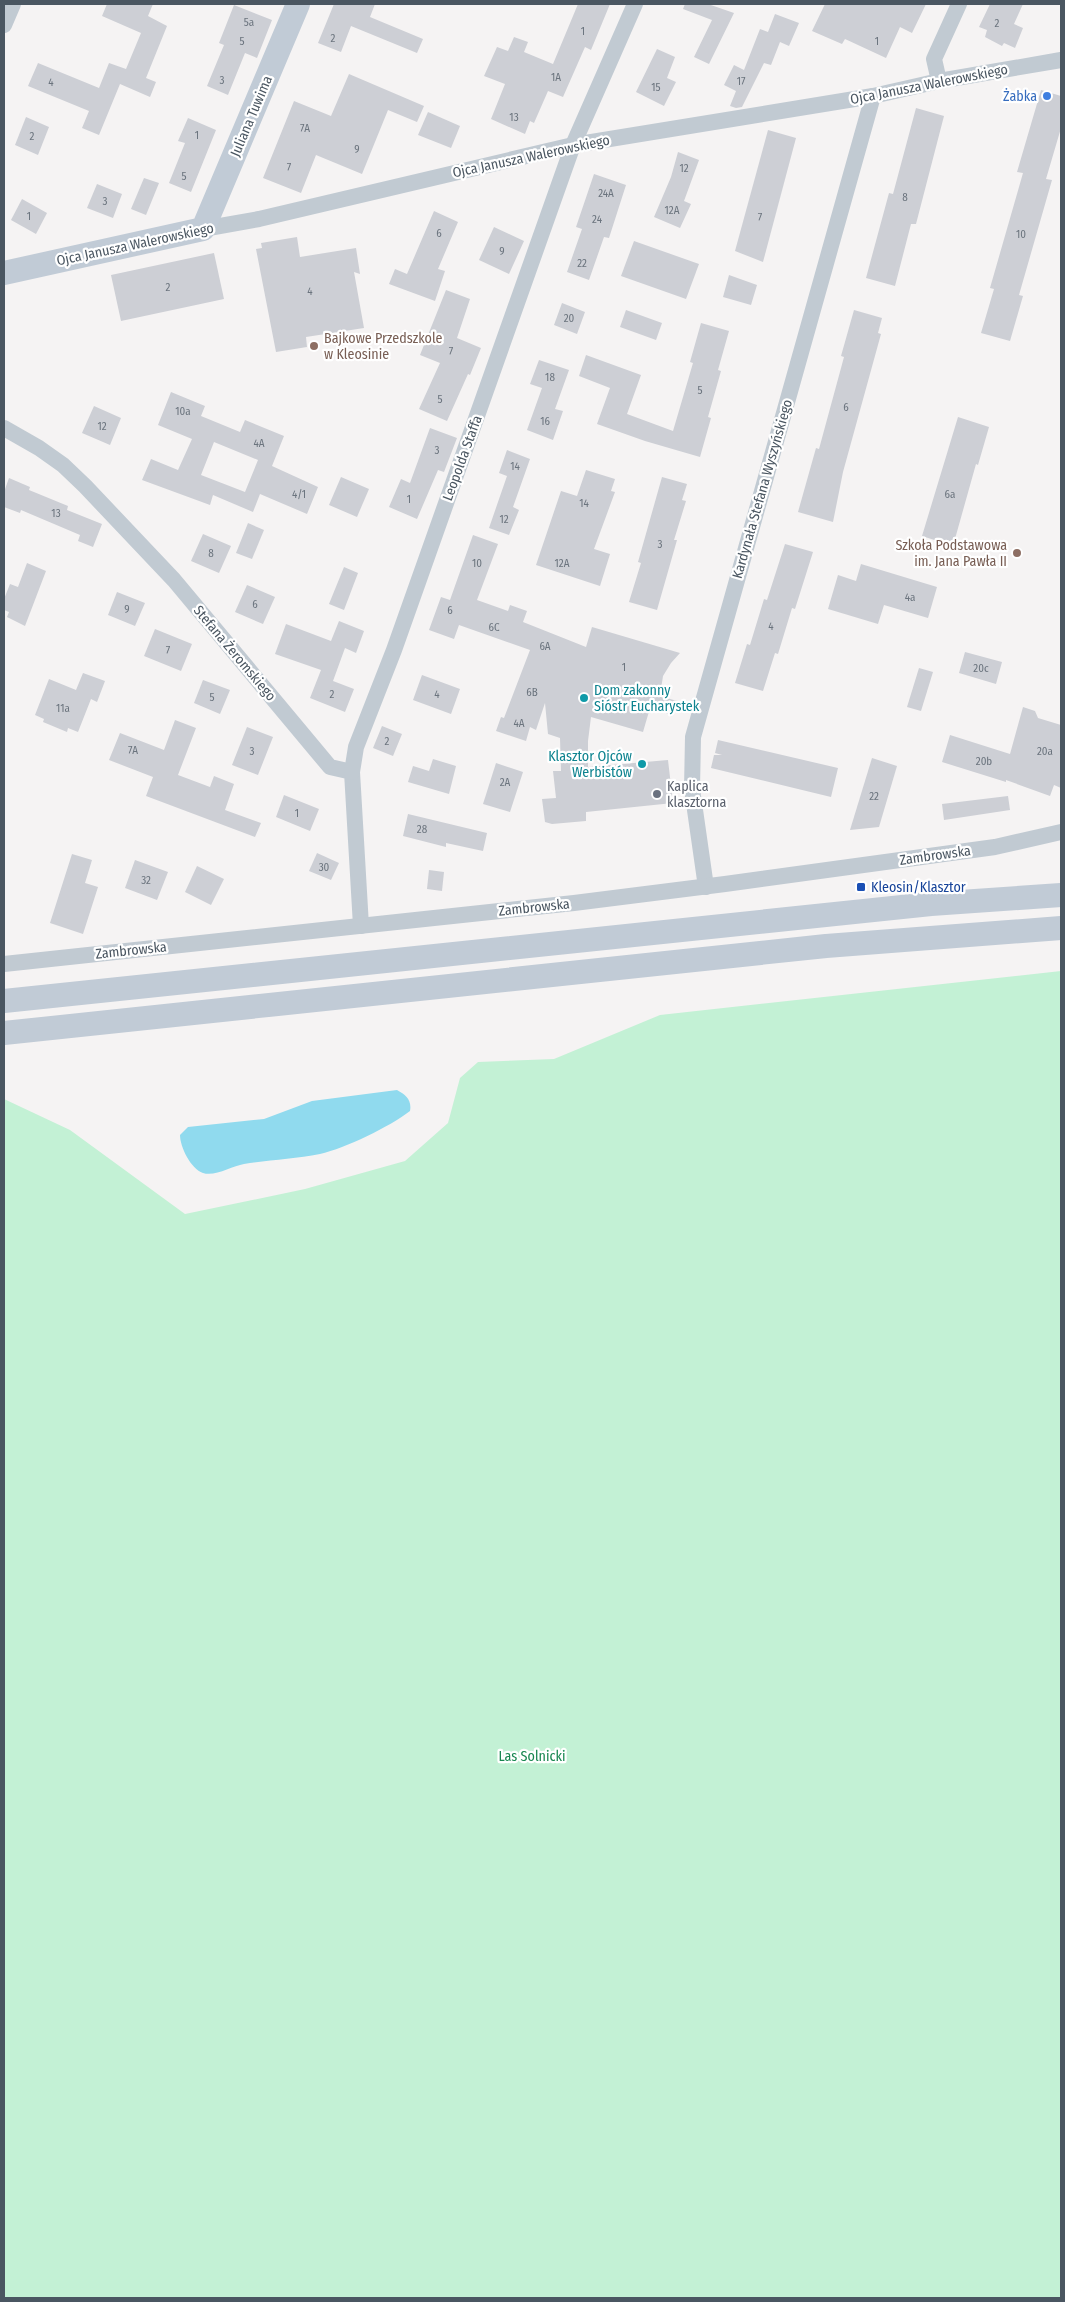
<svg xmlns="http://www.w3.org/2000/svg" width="1065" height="2302" font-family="'Fira Sans Condensed',sans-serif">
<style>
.green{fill:#c3f1d5}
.water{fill:#90daee}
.building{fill:#cdcfd5;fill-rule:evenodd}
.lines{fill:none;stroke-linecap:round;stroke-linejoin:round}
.street{stroke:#c1cad2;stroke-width:16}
.secondary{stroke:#c1cbd6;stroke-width:24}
.shop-dot{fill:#3f7fe0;stroke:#fff;stroke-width:2}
.education-dot{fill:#8d6e63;stroke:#fff;stroke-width:2}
.culture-dot{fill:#0f9aa8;stroke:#fff;stroke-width:2}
.worship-dot{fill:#6b7280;stroke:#fff;stroke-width:2}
.transit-dot{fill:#1a4fb4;stroke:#fff;stroke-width:2}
.labels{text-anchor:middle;stroke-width:4.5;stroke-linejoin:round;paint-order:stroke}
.number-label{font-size:11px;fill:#6b747e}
.street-label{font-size:14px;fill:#4a5661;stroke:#fff}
.shop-label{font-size:14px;fill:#366cbe;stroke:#fff;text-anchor:end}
.education-label{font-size:14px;fill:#785e54;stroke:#fff;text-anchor:start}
.culture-label{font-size:14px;fill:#0d838f;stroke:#fff;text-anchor:start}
.worship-label{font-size:14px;fill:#5b616d;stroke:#fff;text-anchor:start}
.transit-label{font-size:14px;fill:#164399;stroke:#fff;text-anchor:start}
.park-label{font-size:14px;fill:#17864f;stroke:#fff}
</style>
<rect width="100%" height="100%" fill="#f5f3f3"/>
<polygon class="green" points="1061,971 1061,2298 4,2298 4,1099 70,1130 185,1214 305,1189 405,1161 448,1123 460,1078 478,1062 554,1059 660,1015"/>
<path class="water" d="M397 1090C406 1095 412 1100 410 1111 389 1127 346 1148 320 1154 295 1159 269 1160 244 1164 232 1166 215 1177 203 1173 191 1169 180 1147 180 1135L188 1127 264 1119 312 1101Z"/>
<g class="building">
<polygon points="107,4 153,4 148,16 167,26 146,78 156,82 150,97 120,84 99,135 82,128 89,111 28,86 38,63 99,88 109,63 126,69 141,33 102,16"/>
<polygon points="334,4 375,4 370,17 423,39 417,53 351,26 341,52 318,43"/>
<polygon points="578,4 610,4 591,50 585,47 563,97 548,91 534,123 530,121 525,134 491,119 505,84 484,76 497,47 508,51 514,37 528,42 524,52 553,64"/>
<polygon points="685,4 708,4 734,13 709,64 694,57 712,20 683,9"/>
<polygon points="825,4 926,4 912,33 900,27 886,58 845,39 842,44 812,31"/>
<polygon points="990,4 1023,4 1014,24 1023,28 1015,48 1004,43 1002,46 985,37 987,30 979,27"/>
<polygon points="234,5 272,20 257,58 245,53 228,95 207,86 224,45 219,43"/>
<polygon points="775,14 799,23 789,46 780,42 771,65 764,63 742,107 736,108 730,106 736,91 724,85 734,65 744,70 760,29 768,32"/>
<polygon points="657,49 675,57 667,78 676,82 664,106 636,92"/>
<polygon points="349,74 424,106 417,122 388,110 362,174 316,155 301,193 263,178 294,101 331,116"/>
<polygon points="1041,90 1061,96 1061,128 1046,179 1052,180 1019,295 1023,296 1010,341 981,333 994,289 990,288 1023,173 1017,172"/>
<polygon points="916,108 944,116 916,224 911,224 895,286 866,278 889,193 893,194"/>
<polygon points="428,112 460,126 451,148 418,135"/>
<polygon points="26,117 49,127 38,155 15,145"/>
<polygon points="188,118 216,130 191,192 169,183 185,143 178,141"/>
<polygon points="768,130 796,138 763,262 735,251"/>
<polygon points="678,152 699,160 684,201 691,204 680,228 654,217 671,177"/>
<polygon points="594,174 626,185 609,238 604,237 589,280 567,272 582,229 576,227"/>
<polygon points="144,178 159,183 146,215 131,209"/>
<polygon points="97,184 122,194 113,218 87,208"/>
<polygon points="22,199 47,213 36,234 11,220"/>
<polygon points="434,211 458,222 438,269 445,271 435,301 389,284 395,269 407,274"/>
<polygon points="494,227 524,241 509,274 479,260"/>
<polygon points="297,237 300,257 356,248 360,274 354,272 364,328 306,337 307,347 276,352 256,249 262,248 261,243"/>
<polygon points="634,241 699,264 686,299 621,276"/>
<polygon points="214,253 224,299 121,321 111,275"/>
<polygon points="729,275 757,285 751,305 723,297"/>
<polygon points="446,290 470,299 457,338 481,348 470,375 468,374 447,421 419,409 440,363 420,355"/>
<polygon points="562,303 585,312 577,334 554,325"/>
<polygon points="626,310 662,323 656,340 620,327"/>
<polygon points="854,310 882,318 878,333 881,334 843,472 833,522 798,512 816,448 819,449 844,357 841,356"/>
<polygon points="701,323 729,331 718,370 721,371 708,417 711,418 700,457 645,441 597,424 610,388 579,376 586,355 641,375 627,414 673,431 693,363 690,362"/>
<polygon points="539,360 569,370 555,409 563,411 553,440 527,430 542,388 530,384"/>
<path d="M171 392 205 406 201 416 240 432 245 420 284 436 272 466 318 487 307 514 260 494 253 512 213 495 210 505 142 480 151 459 178 470 192 439 158 425ZM214 442 258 460 245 492 201 475Z"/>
<polygon points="94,406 121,418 110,445 82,433"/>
<polygon points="958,417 989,427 978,465 976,464 953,546 922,536"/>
<polygon points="430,428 457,438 444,472 438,470 417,519 389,507 401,479 410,483"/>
<polygon points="507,450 530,459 513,507 519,510 509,535 489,528 507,476 499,473"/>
<polygon points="586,470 615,479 611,491 615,492 594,549 610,554 600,586 536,565 561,491 577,496"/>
<polygon points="341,477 369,489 357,517 329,505"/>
<polygon points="662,477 687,484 682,500 686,501 674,540 677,540 657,610 629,602 641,563 638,562"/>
<polygon points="9,478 30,487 29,490 68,506 67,510 102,524 93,547 78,541 80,535 21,510 20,513 4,507 4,492"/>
<polygon points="248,523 264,530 252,559 236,553"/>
<polygon points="203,534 231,546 219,573 191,561"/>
<polygon points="473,535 498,544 477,600 508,611 510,605 527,611 523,622 586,647 592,627 680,653 671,663 663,676 660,696 677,701 672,715 650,708 643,732 591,717 588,741 588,767 668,760 673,803 586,812 586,821 552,824 545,822 542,799 556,798 553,771 561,771 560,738 548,734 545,703 536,730 530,727 526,741 496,731 501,717 504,718 530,650 459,625 454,639 429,630 441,597 450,600"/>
<polygon points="785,544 813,552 795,609 792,608 778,654 775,653 763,691 735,683 747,644 750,645 764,599 767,600"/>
<polygon points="27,563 46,571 25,626 7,617 9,612 4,610 4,599 10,584 18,587"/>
<polygon points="861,564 937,587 928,618 884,605 878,624 828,609 838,575 856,581"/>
<polygon points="344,567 358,573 344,610 329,604"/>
<polygon points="247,585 275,597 263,624 235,612"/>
<polygon points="117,592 145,603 135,626 108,615"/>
<polygon points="339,621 364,631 356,653 345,648 333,681 354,689 345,712 310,698 321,670 275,654 286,624 331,641"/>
<polygon points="155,629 192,644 181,671 144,656"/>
<polygon points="965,652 1002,662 996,684 959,673"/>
<polygon points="919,668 933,672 921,711 907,707"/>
<polygon points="83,673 105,681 97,702 91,699 78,732 68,728 67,732 43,722 44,719 35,715 49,679 76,690"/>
<polygon points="422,675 460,689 451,714 413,700"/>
<polygon points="203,680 230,690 220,714 194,703"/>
<polygon points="1023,707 1035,711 1038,718 1061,725 1061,788 1054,785 1050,796 1006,780 1006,782 942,762 950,735 1010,754"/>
<polygon points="175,720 196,728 178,775 210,787 214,776 234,784 225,810 261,823 255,837 146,796 153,777 109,760 120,733 164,750"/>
<polygon points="382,726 402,734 393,756 373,748"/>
<polygon points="247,727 273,737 258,775 232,765"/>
<polygon points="718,740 838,768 831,797 711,768 714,755 722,755 715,753"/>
<polygon points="872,758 897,766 879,827 850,830"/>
<polygon points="433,759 456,766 449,794 408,782 413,766 429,771"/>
<polygon points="496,763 523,772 510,812 483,804"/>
<polygon points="284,795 319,809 310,831 276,817"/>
<polygon points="1008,796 1010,810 944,820 942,804"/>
<polygon points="408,814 487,833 483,851 446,843 446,847 403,836"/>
<polygon points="317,853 339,863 331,880 309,871"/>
<polygon points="72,854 92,860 85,883 98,887 83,934 50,923"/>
<polygon points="135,860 168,872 157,900 125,888"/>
<polygon points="197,866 224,879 211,905 185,892"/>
<polygon points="429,870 444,872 442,891 427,889"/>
</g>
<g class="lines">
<g class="street">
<polyline points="4,25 13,4"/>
<polyline points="939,81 934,59 959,4"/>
<polyline points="203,229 259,219 573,145 873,96 939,81 1061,60"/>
<polyline points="4,428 39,448 63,465 85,486 174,580 330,767 352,772 361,926"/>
<polyline points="352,772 356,747 394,650 573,145 635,4"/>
<polyline points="706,887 692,789 693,737 873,96"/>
<polyline points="4,964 574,903 725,884 995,847 1061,832"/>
</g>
<g class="secondary">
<polyline points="4,273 203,229 298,4"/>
<polyline points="4,1001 931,904 1061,895"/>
<polyline points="4,1033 826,946 1061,928"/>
</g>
</g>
<circle class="shop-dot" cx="1047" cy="96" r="5"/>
<g class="education-dot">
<circle cx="314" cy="346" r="5"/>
<circle cx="1017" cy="553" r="5"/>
</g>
<g class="culture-dot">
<circle cx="584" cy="698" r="5"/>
<circle cx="642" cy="764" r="5"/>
</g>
<circle class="worship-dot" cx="657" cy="794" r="5"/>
<rect class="transit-dot" x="856" y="882" width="10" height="10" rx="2.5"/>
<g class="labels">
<g class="number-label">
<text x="249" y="26">5a</text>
<text x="997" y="27">2</text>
<text x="583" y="35">1</text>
<text x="333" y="42">2</text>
<text x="242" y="45">5</text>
<text x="877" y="45">1</text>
<text x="556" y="81">1A</text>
<text x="222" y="84">3</text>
<text x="741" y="85">17</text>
<text x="51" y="86">4</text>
<text x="656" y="91">15</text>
<text x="514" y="121">13</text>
<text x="305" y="132">7A</text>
<text x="197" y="139">1</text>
<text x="32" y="140">2</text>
<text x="357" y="153">9</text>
<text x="289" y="171">7</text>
<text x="684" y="172">12</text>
<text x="184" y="180">5</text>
<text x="606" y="197">24A</text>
<text x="905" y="201">8</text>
<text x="105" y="205">3</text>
<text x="672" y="214">12A</text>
<text x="29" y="220">1</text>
<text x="760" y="221">7</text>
<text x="597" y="223">24</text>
<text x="439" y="237">6</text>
<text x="1021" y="238">10</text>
<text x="502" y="255">9</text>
<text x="582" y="267">22</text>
<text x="168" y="291">2</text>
<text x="310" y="295">4</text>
<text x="569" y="322">20</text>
<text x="451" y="355">7</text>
<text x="550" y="381">18</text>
<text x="700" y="394">5</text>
<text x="440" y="403">5</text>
<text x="846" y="411">6</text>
<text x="183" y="415">10a</text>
<text x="545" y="425">16</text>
<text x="102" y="430">12</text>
<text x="259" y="447">4A</text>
<text x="437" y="454">3</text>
<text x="515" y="470">14</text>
<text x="299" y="498">4/1</text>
<text x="950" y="498">6a</text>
<text x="409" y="503">1</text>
<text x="584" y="507">14</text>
<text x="56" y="517">13</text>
<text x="504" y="523">12</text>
<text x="660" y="548">3</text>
<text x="211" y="557">8</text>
<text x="477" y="567">10</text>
<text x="562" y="567">12A</text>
<text x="910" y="601">4a</text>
<text x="255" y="608">6</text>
<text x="127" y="613">9</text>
<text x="450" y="614">6</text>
<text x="771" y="630">4</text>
<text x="494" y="631">6C</text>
<text x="545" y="650">6A</text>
<text x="168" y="654">7</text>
<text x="624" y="671">1</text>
<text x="981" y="672">20c</text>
<text x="532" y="696">6B</text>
<text x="332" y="698">2</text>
<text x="437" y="698">4</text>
<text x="212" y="701">5</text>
<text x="63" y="712">11a</text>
<text x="519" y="727">4A</text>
<text x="387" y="745">2</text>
<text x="133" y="754">7A</text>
<text x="252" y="755">3</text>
<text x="1045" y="755">20a</text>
<text x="984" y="765">20b</text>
<text x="505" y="786">2A</text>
<text x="874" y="800">22</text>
<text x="297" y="817">1</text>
<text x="422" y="833">28</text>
<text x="324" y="871">30</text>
<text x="146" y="884">32</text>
</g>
<g class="street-label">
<text transform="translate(929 84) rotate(-11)" y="5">Ojca Janusza Walerowskiego</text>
<text transform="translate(251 116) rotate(-67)" y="5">Juliana Tuwima</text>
<text transform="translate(531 156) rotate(-12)" y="5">Ojca Janusza Walerowskiego</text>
<text transform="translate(135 244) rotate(-12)" y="5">Ojca Janusza Walerowskiego</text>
<text transform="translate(462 458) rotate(-70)" y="5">Leopolda Staffa</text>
<text transform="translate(762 489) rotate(-74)" y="5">Kardynała Stefana Wyszyńskiego</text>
<text transform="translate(235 653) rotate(50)" y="5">Stefana Żeromskiego</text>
<text transform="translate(935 855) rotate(-8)" y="5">Zambrowska</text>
<text transform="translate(534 907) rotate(-6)" y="5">Zambrowska</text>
<text transform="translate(131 950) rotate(-6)" y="5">Zambrowska</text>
</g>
<g class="shop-label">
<text x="1037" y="101">Żabka</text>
</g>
<g class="education-label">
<text x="324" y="343">Bajkowe Przedszkole<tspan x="324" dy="16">w Kleosinie</tspan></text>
<text x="1007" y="550" text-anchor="end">Szkoła Podstawowa<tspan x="1007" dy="16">im. Jana Pawła II</tspan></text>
</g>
<g class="culture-label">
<text x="594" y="695">Dom zakonny<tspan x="594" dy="16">Sióstr Eucharystek</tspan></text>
<text x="632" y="761" text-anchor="end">Klasztor Ojców<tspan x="632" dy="16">Werbistów</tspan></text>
</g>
<g class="worship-label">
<text x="667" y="791">Kaplica<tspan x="667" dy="16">klasztorna</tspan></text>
</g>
<g class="transit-label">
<text x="871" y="892">Kleosin/Klasztor</text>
</g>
<g class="park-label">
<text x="532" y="1761">Las Solnicki</text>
</g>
</g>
<rect width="1065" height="2302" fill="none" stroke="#4a5661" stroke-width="10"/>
</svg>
